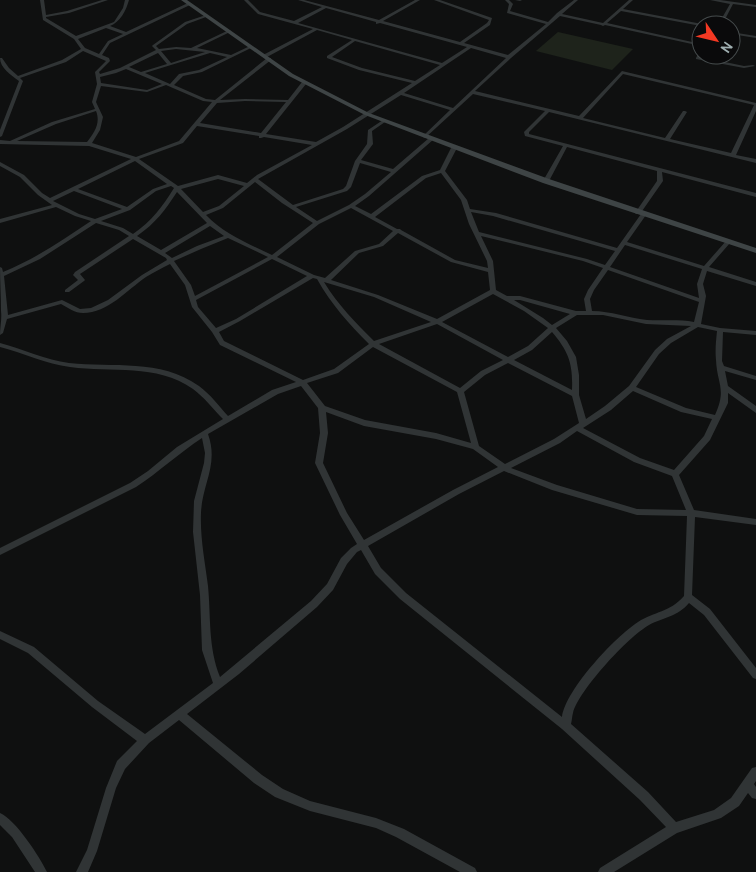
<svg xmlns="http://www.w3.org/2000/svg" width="756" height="872" font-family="Cabin,sans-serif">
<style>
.green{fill:#1e231b}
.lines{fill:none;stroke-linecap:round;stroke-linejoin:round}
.street{fill:#303435;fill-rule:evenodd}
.secondary{fill:#3e4445;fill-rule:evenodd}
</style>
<rect width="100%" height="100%" fill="#0f1010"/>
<polygon class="green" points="558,32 633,49 612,70 536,51"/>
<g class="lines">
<g class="street">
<path d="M40 0H44L46 15 67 11 102 0H108L69 13 46 17V18L76 36 114 22 123 8 125 0H129C126 11 120 22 110 26L126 32 188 3H190V5L110 43 102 55 109 58 110 61 99 72 100 74 120 68 156 50 152 46 153 45 185 22 206 15V17L187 24 156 46 159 49 176 47 191 48 229 30 231 31 230 32 197 48 231 55 250 46 253 47 202 72 183 76 174 85 206 99 215 100 267 58H271V60L220 100 245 99 288 100 302 82H306V84L266 134 316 142 343 127 412 83 359 70 327 58V56L352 40 317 30 267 57H263V55L313 29 258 14 244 0H248L260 12 294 21 322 7 298 0H304L379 20 415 0H420L383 21 460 42 487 23 489 20 434 0H440L492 18 490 25 464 43 508 55 546 24 507 13 509 4 505 0H509L513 4 510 11 548 22 557 13 574 0H578L562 14 603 23 629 0H633L623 9 702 24 703 25H701V26L621 11 607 23 701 44V46L605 25 603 26 601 25 560 16 511 58 475 91 579 116 622 71 756 103V111L736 155 756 159V163L549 112 529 132V134L756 193V197L662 172 663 181 640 214H636L635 213 657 181V171L567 147 549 181 544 182 543 181 563 146 525 136 524 132 545 111 473 94 425 138 423 137V136L450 110 401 95 347 129 258 179 293 205 343 189 346 186 355 161 367 144 368 130 383 120 385 121V122L372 131 373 144 361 160 393 169 429 138 434 139 369 196 355 206 371 214 422 176 440 170 451 148 454 146 457 148 445 171 467 200 470 209 496 213 617 248 641 214 643 213 646 215 627 242 704 266 726 241H730V243L709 267 756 282V286L707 271 703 284 706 296 701 324 720 328 756 331V335L723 332 722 361 724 366 756 376V380L725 371 728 386 756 406V413L728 393V403L710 440 679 475 694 510 756 519V525L695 517 692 595 710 609 756 668V679L753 678 704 615 689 603C677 617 664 617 649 625 628 637 579 690 573 713 572 716 572 720 571 724L648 792 676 822 714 810 731 798 752 768 756 767V781L754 784 756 787V799L752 798 748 793 739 806 721 818 677 833 614 872H598L600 868 666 827 640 800 562 729 400 599 375 574 361 550 357 552 347 564 333 590 317 607 239 674 187 714 262 775 283 789 310 801 376 818 404 829 475 868 477 872H460L396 837 376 828 310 811 275 797 254 783 179 720 149 743 125 769 116 788 97 851 88 872H76L87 850 106 788 117 761 137 741 92 707 28 653 0 639V631L34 647 98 701 145 734 213 683 202 650 200 595 193 532 194 501 204 463 205 453 202 438C179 453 159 472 136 487L0 555V548L130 483 148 471 177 447 223 419C213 409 204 397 193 389 156 363 112 373 70 367 46 364 24 353 0 347V343C23 349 46 360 69 363 113 368 160 358 199 386 210 394 219 406 228 416L272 390 296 382 220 345 212 332 192 307 185 285 170 264C162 268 154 272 146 277 127 290 108 313 83 313 75 313 68 308 61 304L7 319 3 333 0 335C0 327 2 319 1 311 1 297 0 282 0 267L2 268 3 272C35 259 63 240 91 221L75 216 56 207 0 223V219L52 205 38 195 20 177 0 166V162L24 175 42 193 50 198 131 159 89 146 0 144V140L10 141 52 122 95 109 92 102 97 84 95 72 106 61 83 51 66 62 20 78 23 81 2 136 0 137V130L19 81C11 75 0 68 0 58H2L9 68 18 76 62 60 81 49 74 39 43 20ZM326 8 376 22V24L380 23 467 47 442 63 298 23ZM106 28 123 34 108 41 99 54 85 48 78 39ZM355 41 440 65 415 81 362 68 332 57ZM471 48 506 58 453 108 404 93ZM176 49 205 52 171 63 161 51ZM158 53 167 64 141 72 129 67ZM210 53 227 57 199 70 179 74 170 84 145 73ZM126 69 162 84 147 90 101 83 100 77 116 73ZM623 74 754 105 731 153 670 139 687 112 685 111H683L665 138 583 118ZM166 85 203 101 212 102 179 141 136 157 92 143 100 130 103 117 96 102 101 86 147 92ZM245 101 286 102 261 133 200 123 217 103ZM96 111C101 123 94 133 87 142L17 141 56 124ZM197 126 259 136V138H261L264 137 312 145 257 175 247 183 218 175 178 186 139 159 183 143ZM135 161 167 184 153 189 127 207 78 189ZM360 163 391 172 365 194 349 205 317 221 296 207 347 191 351 187ZM441 173 461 200 469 224 487 261 488 268 455 260 401 230 400 229H397L375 217 426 178ZM218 179 244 186 219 206 203 212 181 189ZM255 182 282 203 313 223 272 255C249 244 224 234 206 215L223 208ZM171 186 174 188C162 207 152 221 133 234L123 228 101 221 130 210 156 191ZM74 191 122 209 95 219 79 214 53 201ZM177 192 207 223 161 250 137 236C156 223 165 210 177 192ZM351 208 393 231 379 244 355 251 325 278 314 275 277 257 319 224ZM471 212 493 216 615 251 605 265 587 259 479 232ZM96 223 119 230 129 236 75 272 73 275 78 280 65 290V292H69L84 281 85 280 80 274 133 239 166 258 167 260 142 275 108 300 91 308 80 309 62 300 8 315 4 276 40 259ZM210 226 224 236 197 246 172 258 165 253ZM398 233 451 262 488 272 490 290 437 319 378 295 331 280 359 253 383 246ZM481 236 583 261 603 268 588 290 584 299 586 311H576L520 296H507L496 290 493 261ZM228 238 268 257 195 296 191 285 174 261 201 249ZM625 245 702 269 697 284 699 298 610 267ZM272 259 307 276 236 319 216 328 198 307 196 300ZM608 270 699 302 694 322C679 319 663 321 647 320 628 318 611 311 592 311L590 299 594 290ZM313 278 317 279C331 304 349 324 369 344L334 369 303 380 224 341 219 332 240 321ZM324 282 374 297 431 322 374 341C356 323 338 305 324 282ZM493 294 524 311 548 328 528 346 508 357 442 322ZM514 300H520L570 314 552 325 543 318ZM577 315H603L646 324 691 326 667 339 655 350 629 386 605 406 586 419 579 395V375L576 357 567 341 556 328ZM437 324 503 360 481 371 460 388 379 344ZM698 327 717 331C716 341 715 351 716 360 717 384 727 389 715 415L686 408 636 387 659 354 671 343ZM552 332C569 352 573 364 572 390L514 360 532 350ZM373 347 457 392 471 443 436 433 365 420 325 406 307 383 338 373ZM508 363 572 396 579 423 554 439 505 464 479 446 464 392 485 375ZM301 386 318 408 320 433 315 463 340 515 357 544 351 548 341 558 327 584 311 601 220 677C208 647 211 617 208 586 205 562 200 538 201 513 202 484 219 465 208 434L278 394ZM633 391 681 412 712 419 704 436 674 470 640 458 583 428 611 410ZM326 412 364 426 436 439 473 449 498 467 453 490 364 540 347 513 323 463 328 433ZM577 431 634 462 672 476 686 510 637 509 557 485 511 468 560 443ZM504 471 552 490 637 515 687 516 684 596C669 613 655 611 638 622 615 637 566 689 562 717L406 593 381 568 368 546 459 494Z"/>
<polygon points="515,0 522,0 520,1"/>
<polygon points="710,0 720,0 756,5 756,7 733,4 722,25 718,25 730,4"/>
<polygon points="731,32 756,36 756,38 731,34"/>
<polygon points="699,52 701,52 702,55 701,57 744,66 753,65 755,66 744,68 696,59 696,58"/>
<path d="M0 813C15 819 40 857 47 872H35L12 837 0 825Z"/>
</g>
<polygon class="secondary" points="181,0 187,0 293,74 369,113 549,179 756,248 756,253 543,183 365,115 289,76"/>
</g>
<g transform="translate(716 40) rotate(125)"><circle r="24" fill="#0a0a0b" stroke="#464c4d"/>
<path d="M0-4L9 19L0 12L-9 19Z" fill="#f43923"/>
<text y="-8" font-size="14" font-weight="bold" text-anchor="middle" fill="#9fafb1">N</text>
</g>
</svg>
